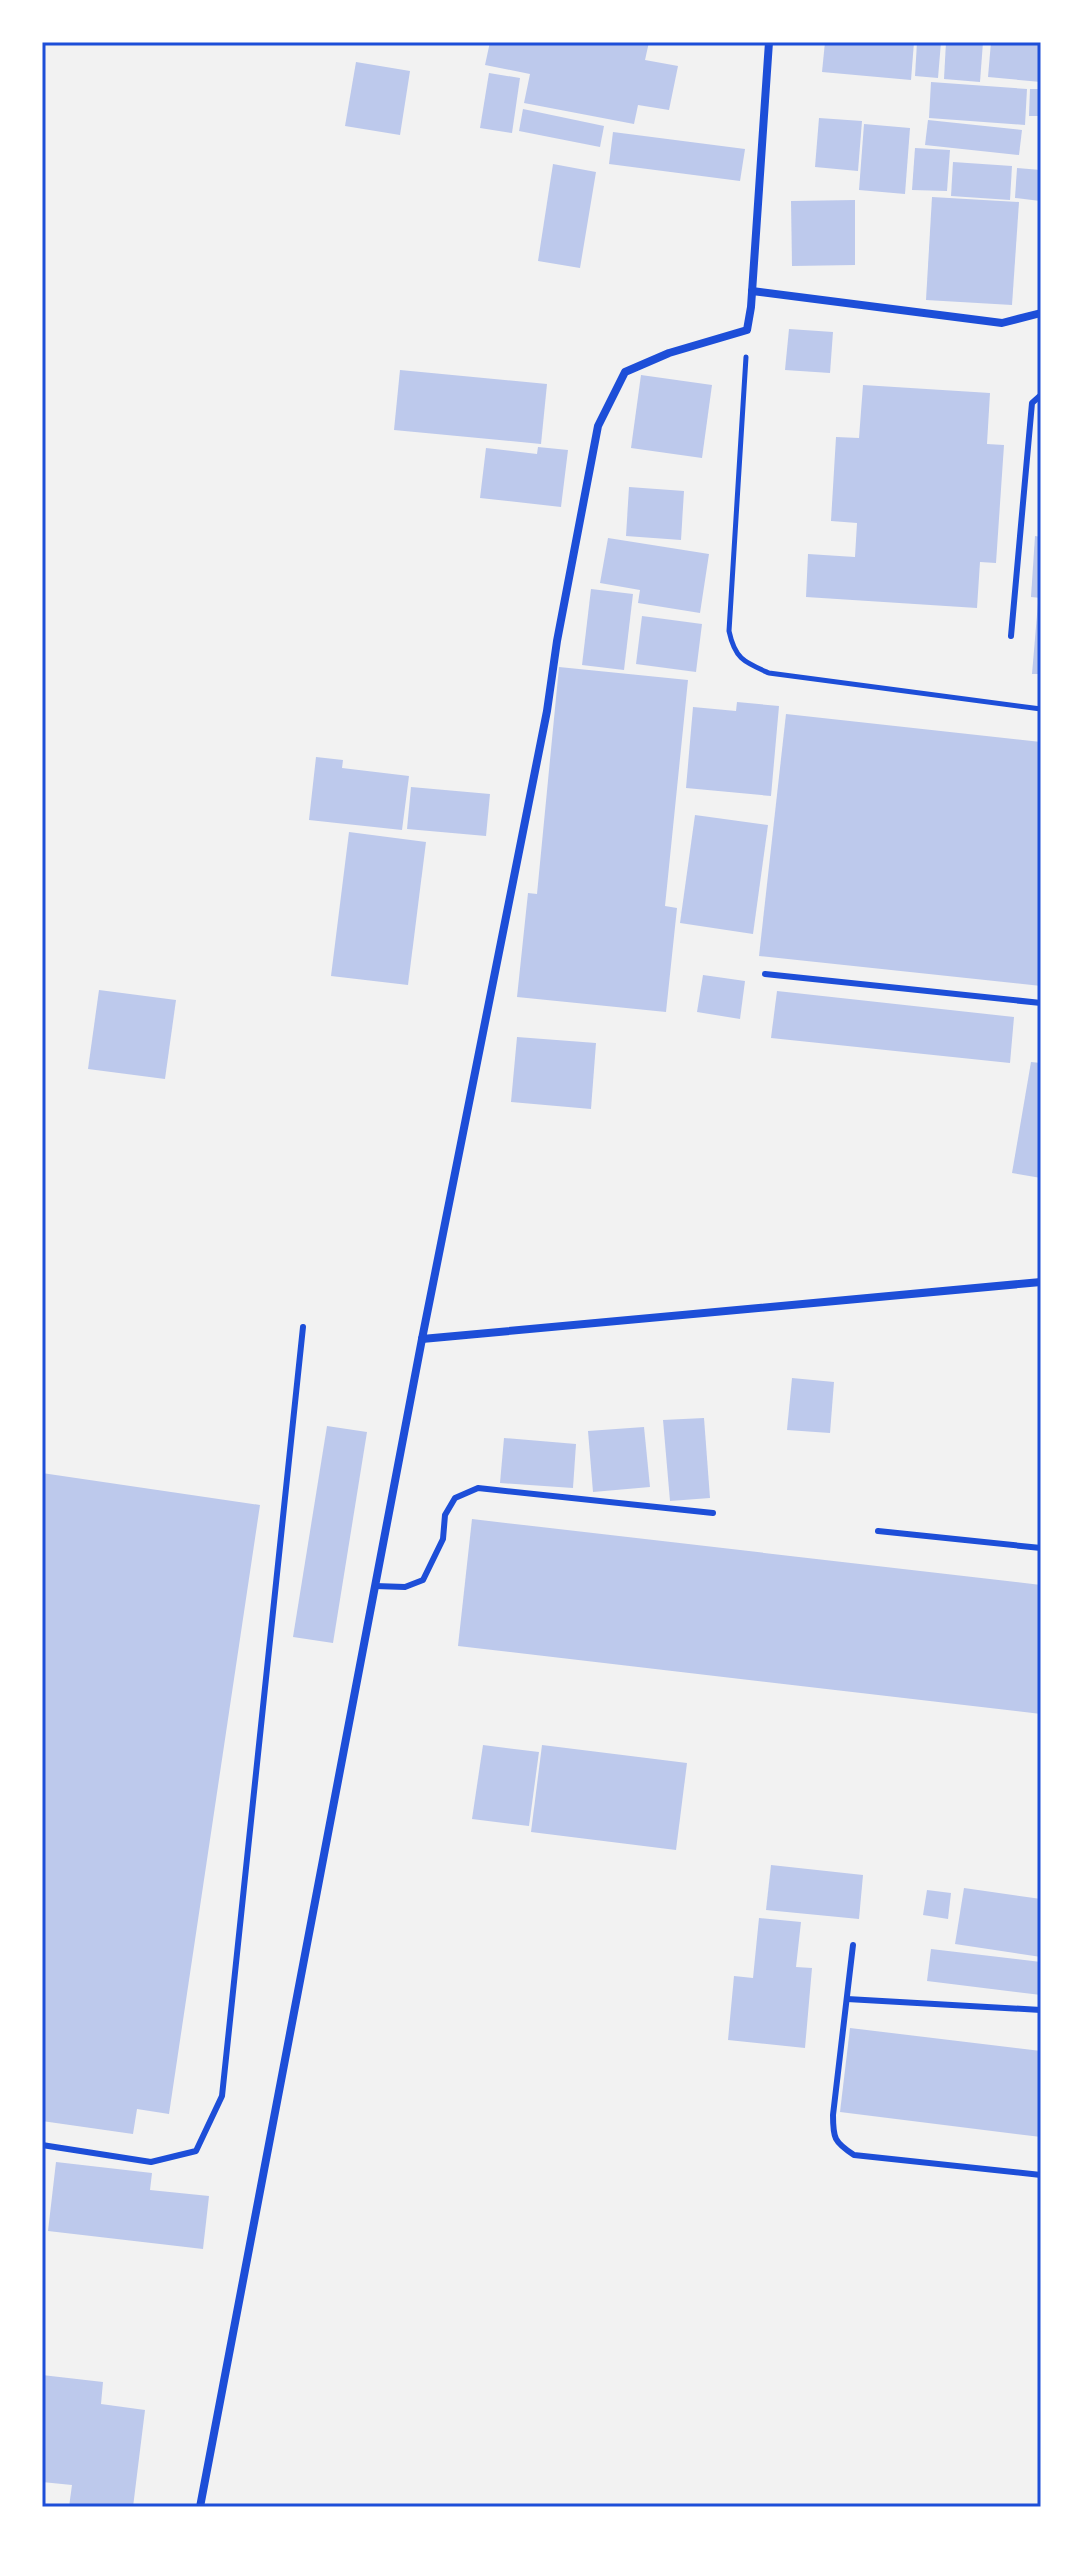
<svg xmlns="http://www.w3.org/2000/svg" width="1083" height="2549" font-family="'DejaVu Sans',sans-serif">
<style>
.building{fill:#bdc9ec}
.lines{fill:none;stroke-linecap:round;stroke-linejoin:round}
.path{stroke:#1d4ed8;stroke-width:5}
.service{stroke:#1d4ed8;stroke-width:6}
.minor{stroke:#1d4ed8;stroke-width:8}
.neatline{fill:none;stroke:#1d4ed8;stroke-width:3}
</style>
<rect width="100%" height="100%" fill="#f2f2f2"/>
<g class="building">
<polygon points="490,42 649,42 645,60 678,66 669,110 638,105 634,124 524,103 530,74 485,65"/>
<polygon points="825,42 914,42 911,80 822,72"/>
<polygon points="917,42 941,42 938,78 915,76"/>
<polygon points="946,42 983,42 980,82 944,79"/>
<polygon points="991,42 1041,42 1041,82 988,77"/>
<polygon points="356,62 410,71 400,135 345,126"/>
<polygon points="489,73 520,78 512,133 480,128"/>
<polygon points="931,82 1027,89 1025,125 929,118"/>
<polygon points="1030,89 1041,89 1041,116 1029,116"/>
<polygon points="523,109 604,126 600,147 519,131"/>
<polygon points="819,118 862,121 858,171 815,167"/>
<polygon points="928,120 1022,130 1019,155 925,145"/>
<polygon points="864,124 910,128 905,194 859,190"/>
<polygon points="613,132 745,149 740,181 609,164"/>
<polygon points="915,148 950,150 947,191 912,190"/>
<polygon points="953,162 1012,166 1010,200 951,196"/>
<polygon points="553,164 596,172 580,268 538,261"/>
<polygon points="1017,168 1041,170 1040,201 1015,198"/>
<polygon points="932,197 1019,202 1012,305 926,300"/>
<polygon points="855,200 855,265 792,266 791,201"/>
<polygon points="789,329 833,332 830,373 785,370"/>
<polygon points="400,370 547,384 541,444 394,430"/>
<polygon points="641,375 712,385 702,458 631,448"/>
<polygon points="863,385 990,393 987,444 1004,445 996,563 980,562 977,608 806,597 808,554 855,557 857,523 831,521 836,437 859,438"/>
<polygon points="538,447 568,450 561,507 480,498 486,448 537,454"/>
<polygon points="629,487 684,491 681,540 626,536"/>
<polygon points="1035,536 1041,537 1041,598 1031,597"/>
<polygon points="608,538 709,554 700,613 638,603 640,590 600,583"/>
<polygon points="591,589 633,594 624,670 582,665"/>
<polygon points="1038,603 1041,603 1041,674 1032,674"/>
<polygon points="642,616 702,624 696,672 636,664"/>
<polygon points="559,667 688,680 665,906 677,908 666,1012 517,997 528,893 537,894"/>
<polygon points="737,702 779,706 771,796 686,788 693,707 736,711"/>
<polygon points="786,714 1041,742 1041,986 759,956"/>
<polygon points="316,757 343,760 342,768 409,776 402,830 309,820"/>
<polygon points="411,787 490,794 486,836 407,829"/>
<polygon points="695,815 768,825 753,934 680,923"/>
<polygon points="349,832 426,842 408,985 331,976"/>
<polygon points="703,975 745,981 740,1019 697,1012"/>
<polygon points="99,990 176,1000 165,1079 88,1069"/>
<polygon points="777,991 1014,1017 1010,1063 771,1038"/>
<polygon points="517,1037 596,1043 591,1109 511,1102"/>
<polygon points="1031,1062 1041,1063 1041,1178 1012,1173"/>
<polygon points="792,1378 834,1382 830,1433 787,1430"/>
<polygon points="704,1418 710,1498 670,1501 663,1420"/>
<polygon points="327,1426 367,1432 333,1643 293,1637"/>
<polygon points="644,1427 650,1487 593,1492 588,1431"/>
<polygon points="504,1438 576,1444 573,1488 500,1483"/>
<polygon points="42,1473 260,1505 169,2114 137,2109 133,2134 42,2121"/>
<polygon points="472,1519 1041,1585 1041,1714 458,1646"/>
<polygon points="483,1745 539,1752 529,1826 472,1819"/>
<polygon points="542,1745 687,1763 676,1850 531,1832"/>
<polygon points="771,1865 863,1875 859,1919 766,1910"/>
<polygon points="964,1888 1041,1899 1041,1957 955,1944"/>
<polygon points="927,1890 951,1893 948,1919 923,1915"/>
<polygon points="759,1918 801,1922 796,1967 812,1968 805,2048 728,2040 734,1976 753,1978"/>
<polygon points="931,1949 1041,1962 1041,1995 927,1981"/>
<polygon points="850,2028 1041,2051 1041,2137 840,2112"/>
<polygon points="56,2162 152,2173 150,2190 209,2196 203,2249 48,2231"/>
<polygon points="42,2375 103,2382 101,2404 145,2410 133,2507 69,2507 72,2485 42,2482"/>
</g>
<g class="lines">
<path class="path" d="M746 357 729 631C735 659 744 662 769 673L1041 709"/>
<g class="service">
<polyline points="1011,636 1032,403 1041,395"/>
<polyline points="765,974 1041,1003"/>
<polyline points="878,1531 1041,1548"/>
<polyline points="375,1586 405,1587 423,1580 443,1539 445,1515 455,1498 478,1488 713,1513"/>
<path d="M853 1945 833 2115C833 2138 834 2142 854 2155L1041 2175"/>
<polyline points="847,1999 1041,2010"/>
<polyline points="42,2145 151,2162 196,2151 222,2096 303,1327"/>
</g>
<g class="minor">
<polyline points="752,291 1002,323 1041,313"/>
<polyline points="422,1339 1041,1282"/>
<polyline points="200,2507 422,1339 547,711 557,641 598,426 625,372 669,353 747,330 751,307 769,42"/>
</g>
</g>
<rect width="1083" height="2549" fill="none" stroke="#ffffff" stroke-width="88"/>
<rect x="44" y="44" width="995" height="2461" class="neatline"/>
</svg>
